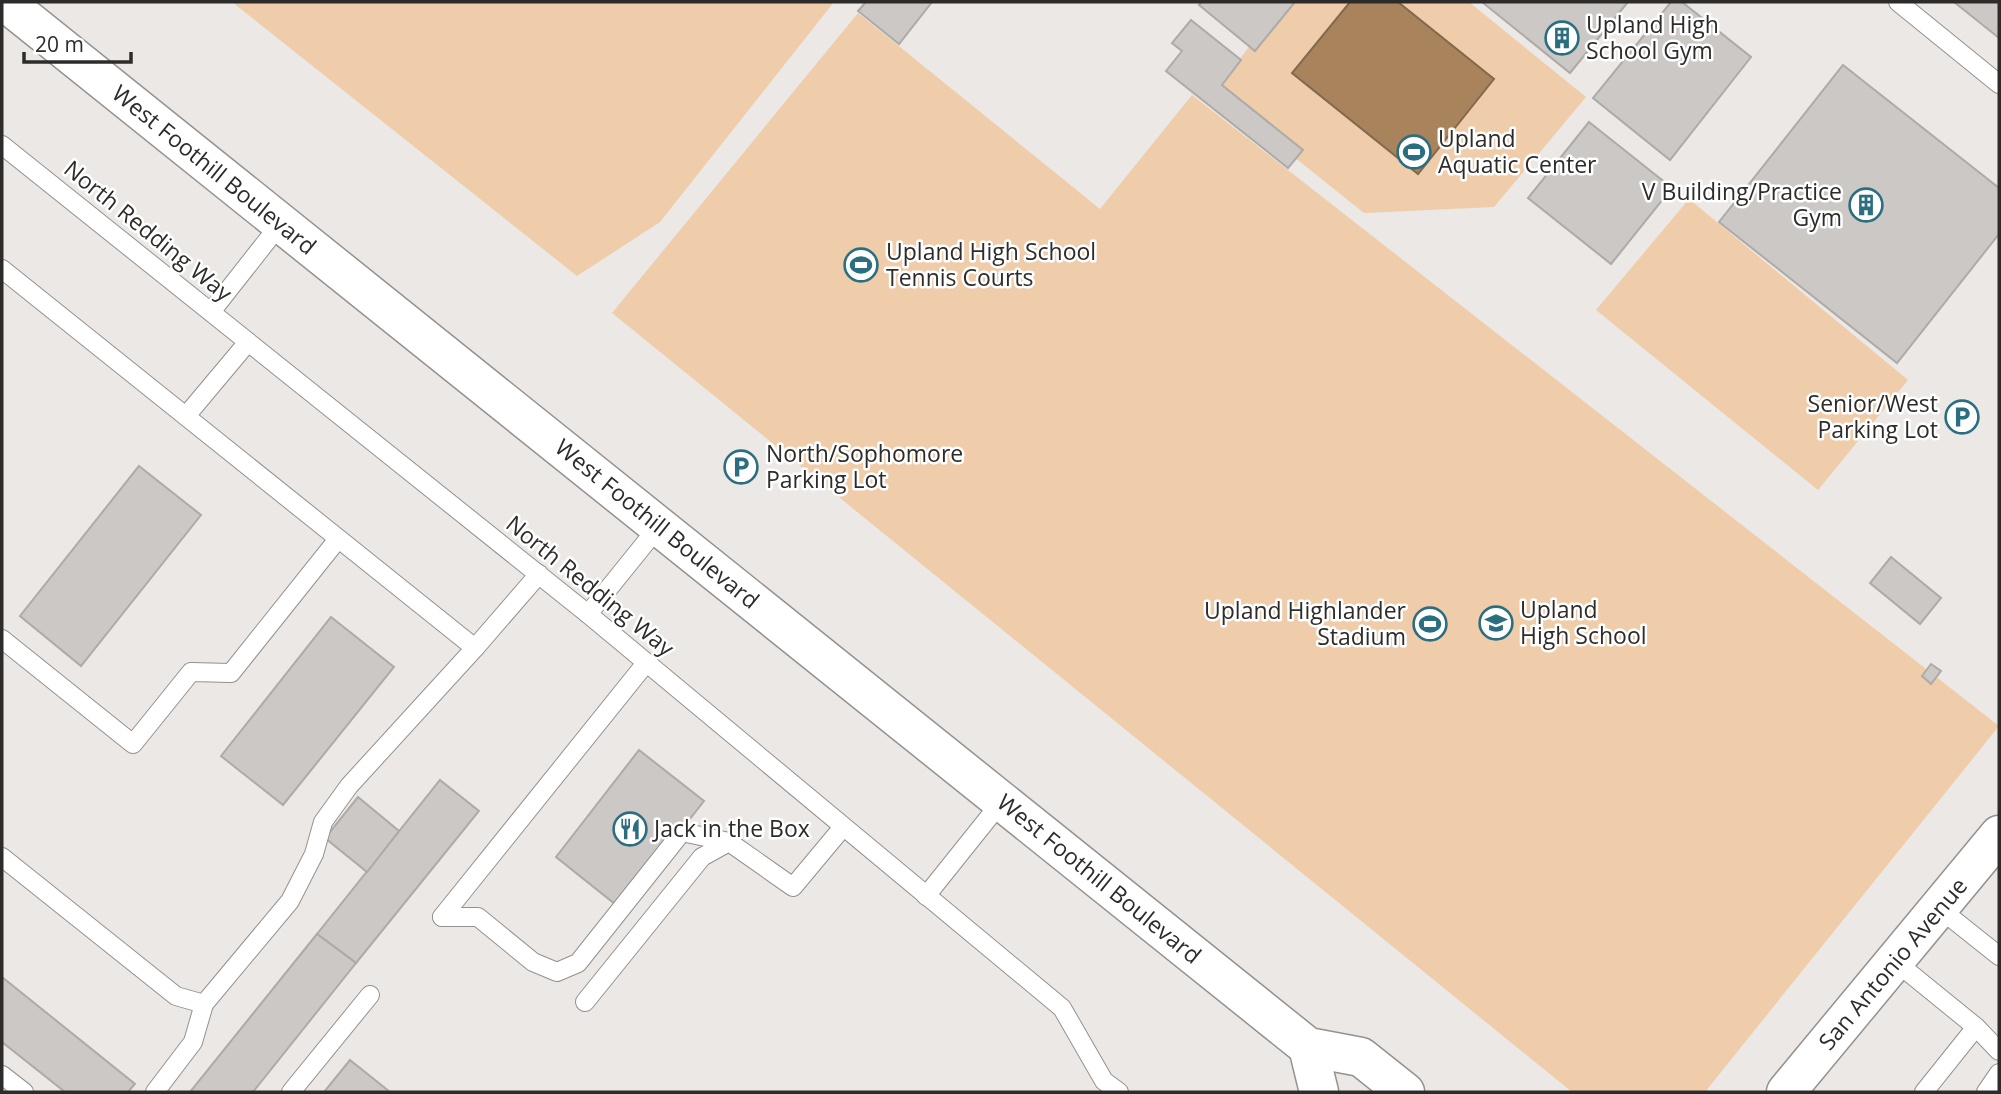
<svg xmlns="http://www.w3.org/2000/svg" width="2001" height="1094" font-family="'Open Sans',sans-serif">
<style>
.green{fill:#efcdaa}
.water{fill:#a8835c;stroke:#83694d;stroke-width:2}
.building{fill:#cbc8c5;stroke:#adaaa7;stroke-width:2}
.lines{fill:none;stroke-linecap:round;stroke-linejoin:round}
.service-casing{stroke:#94918f;stroke-width:20}
.secondary-casing{stroke:#94918f;stroke-width:41}
.primary-casing{stroke:#94918f;stroke-width:41}
.service{stroke:#fff;stroke-width:18}
.secondary{stroke:#fff;stroke-width:38}
.primary{stroke:#fff;stroke-width:38}
.labels{text-anchor:middle;stroke-width:5;stroke-linejoin:round;paint-order:stroke}
.poi-label{font-size:23px;fill:#2d2c2b;stroke:#fff;text-anchor:start}
.street-label{font-size:23px;fill:#2d2c2b;stroke:#fff}
</style>
<rect width="100%" height="100%" fill="#ebe8e5"/>
<g class="green">
<polygon points="232,2 834,2 660,222 577,276"/>
<polygon points="1283,2 1469,2 1586,97 1494,207 1364,213 1214,93"/>
<polygon points="858,13 1100,209 1192,95 1999,726 1705,1092 1572,1092 612,313"/>
<polygon points="1689,199 1908,380 1818,490 1596,310"/>
</g>
<polygon class="water" points="1350,2 1398,2 1494,79 1418,174 1292,73"/>
<g class="building">
<polygon points="866,2 932,2 899,44 858,11"/>
<polygon points="1202,2 1295,2 1255,51 1199,5"/>
<polygon points="1482,2 1628,2 1570,73"/>
<polygon points="1671,2 1682,2 1751,57 1670,160 1593,98"/>
<polygon points="1954,2 1999,2 1999,38"/>
<polygon points="1191,20 1241,60 1222,85 1303,150 1288,168 1166,71 1182,51 1172,43"/>
<polygon points="1843,65 1999,188 1999,234 1897,363 1719,222"/>
<polygon points="1589,122 1672,188 1611,264 1528,198"/>
<polygon points="139,466 201,515 81,666 20,616"/>
<polygon points="1891,557 1941,598 1920,624 1870,583"/>
<polygon points="331,617 394,667 283,805 221,756"/>
<polygon points="1931,664 1941,671 1931,684 1922,676"/>
<polygon points="639,750 704,801 620,908 556,857"/>
<polygon points="440,780 479,811 356,963 317,934"/>
<polygon points="358,797 399,831 367,872 325,838"/>
<polygon points="317,934 356,963 253,1092 190,1092"/>
<polygon points="2,977 135,1084 128,1092 65,1092 2,1042"/>
<polygon points="350,1060 390,1092 324,1092"/>
</g>
<g class="lines">
<defs>
<g id="service">
<polyline points="1898,2 1999,84"/>
<polyline points="2,145 588,614 1062,1008 1104,1081 1119,1092"/>
<polyline points="2,269 475,648 539,574"/>
<polyline points="211,312 281,223"/>
<polyline points="186,416 248,342"/>
<polyline points="588,614 659,526"/>
<polyline points="2,639 133,744 191,672 231,673 338,539"/>
<polyline points="2,857 176,996 204,1004 290,901 314,854 323,822 349,786 475,648"/>
<polyline points="926,896 1002,801"/>
<polyline points="1940,909 1999,956"/>
<polyline points="442,917 478,917 533,962 557,972 578,963 682,832 729,842"/>
<polyline points="442,917 646,663"/>
<polyline points="1896,962 1976,1027 1999,1051"/>
<polyline points="585,1002 702,857 729,842 793,887 843,827"/>
<polyline points="2,1075 24,1092"/>
<polyline points="155,1092 193,1042 204,1004"/>
<polyline points="291,1092 370,995"/>
<polyline points="1924,1092 1976,1027"/>
<polyline points="1986,1092 1999,1073"/>
</g>
<polyline id="secondary" points="1786,1092 1999,835"/>
<g id="primary">
<polyline points="5,2 1308,1047 1361,1057 1405,1092"/>
<polyline points="1308,1047 1319,1092"/>
</g>
</defs>
<use href="#service" class="service-casing"/>
<use href="#secondary" class="secondary-casing"/>
<use href="#primary" class="primary-casing"/>
<use href="#service" class="service"/>
<use href="#secondary" class="secondary"/>
<use href="#primary" class="primary"/>
</g>
<defs>
<symbol id="building-ring" viewBox="-11 -11 22 22"><circle r="9.5" fill="#fff" stroke="#2b6e80" stroke-width="1.5"/><path d="M-4-6H4V6H1V3H-1V6H-4ZM-2.5-4.3h1.7v1.8h-1.7ZM.8-4.3h1.7v1.8H.8ZM-2.5-1h1.7V.8h-1.7ZM.8-1h1.7V.8H.8Z" fill="#2b6e80"/></symbol>
<symbol id="stadium-ring" viewBox="-11 -11 22 22"><circle r="9.5" fill="#fff" stroke="#2b6e80" stroke-width="1.5"/><path d="M0-5a6.5 5 0 1 0 0 10a6.5 5 0 1 0 0-10ZM-3.5-1.8h7v3.6h-7Z" fill="#2b6e80"/></symbol>
<symbol id="parking-ring" viewBox="-11 -11 22 22"><circle r="9.5" fill="#fff" stroke="#2b6e80" stroke-width="1.5"/><path d="M-3.5-5.5H1a3.5 3.5 0 0 1 0 7H-1V5.5H-3.5ZM-1-3.4V-.6H.8a1.4 1.4 0 0 0 0-2.8Z" fill="#2b6e80"/></symbol>
<symbol id="school-ring" viewBox="-11 -11 22 22"><circle r="9.5" fill="#fff" stroke="#2b6e80" stroke-width="1.5"/><path d="M0-5L7-2L0 1L-7-2ZM-4 1L0 2.5L4 1V4Q0 6-4 4Z" fill="#2b6e80"/></symbol>
<symbol id="restaurant-ring" viewBox="-11 -11 22 22"><circle r="9.5" fill="#fff" stroke="#2b6e80" stroke-width="1.5"/><path d="M-5-6h1v4h1v-4h1v4h1v-4h1v5L-1.5 .5V6h-2V.5L-5-1ZM5-6V6H3V1.5H1.5Q1.5-4 5-6Z" fill="#2b6e80"/></symbol>
</defs>
<g fill-rule="evenodd">
<use href="#building-ring" x="1543" y="19" width="38" height="38"/>
<use href="#stadium-ring" x="1395" y="133" width="38" height="38"/>
<use href="#building-ring" x="1847" y="186" width="38" height="38"/>
<use href="#stadium-ring" x="842" y="246" width="38" height="38"/>
<use href="#parking-ring" x="1943" y="398" width="38" height="38"/>
<use href="#parking-ring" x="722" y="448" width="38" height="38"/>
<use href="#school-ring" x="1477" y="604" width="38" height="38"/>
<use href="#stadium-ring" x="1411" y="605" width="38" height="38"/>
<use href="#restaurant-ring" x="611" y="810" width="38" height="38"/>
</g>
<g class="labels">
<g class="poi-label">
<text x="1586" y="33">Upland High<tspan x="1586" dy="26">School Gym</tspan></text>
<text x="1438" y="147">Upland<tspan x="1438" dy="26">Aquatic Center</tspan></text>
<text x="1842" y="200" text-anchor="end">V Building/Practice<tspan x="1842" dy="26">Gym</tspan></text>
<text x="886" y="260">Upland High School<tspan x="886" dy="26">Tennis Courts</tspan></text>
<text x="1938" y="412" text-anchor="end">Senior/West<tspan x="1938" dy="26">Parking Lot</tspan></text>
<text x="766" y="462">North/Sophomore<tspan x="766" dy="26">Parking Lot</tspan></text>
<text x="1520" y="618">Upland<tspan x="1520" dy="26">High School</tspan></text>
<text x="1406" y="619" text-anchor="end">Upland Highlander<tspan x="1406" dy="26">Stadium</tspan></text>
<text x="654" y="837">Jack in the Box</text>
</g>
<g class="street-label">
<text transform="translate(214 170) rotate(39)" y="8">West Foothill Boulevard</text>
<text transform="translate(148 231) rotate(39)" y="8">North Redding Way</text>
<text transform="translate(657 524) rotate(39)" y="8">West Foothill Boulevard</text>
<text transform="translate(590 586) rotate(39)" y="8">North Redding Way</text>
<text transform="translate(1099 879) rotate(39)" y="8">West Foothill Boulevard</text>
<text transform="translate(1893 964) rotate(-50)" y="8">San Antonio Avenue</text>
</g>
</g>
<rect width="2001" height="1094" fill="none" stroke="#2d2c2b" stroke-width="7"/>
<path d="M24 52v10h107v-10" fill="none" stroke="#2d2c2b" stroke-width="3.5"/>
<text x="35" y="52" font-size="21" fill="#2d2c2b" stroke="#ffffff" stroke-width="5" paint-order="stroke">20 m</text>
</svg>
